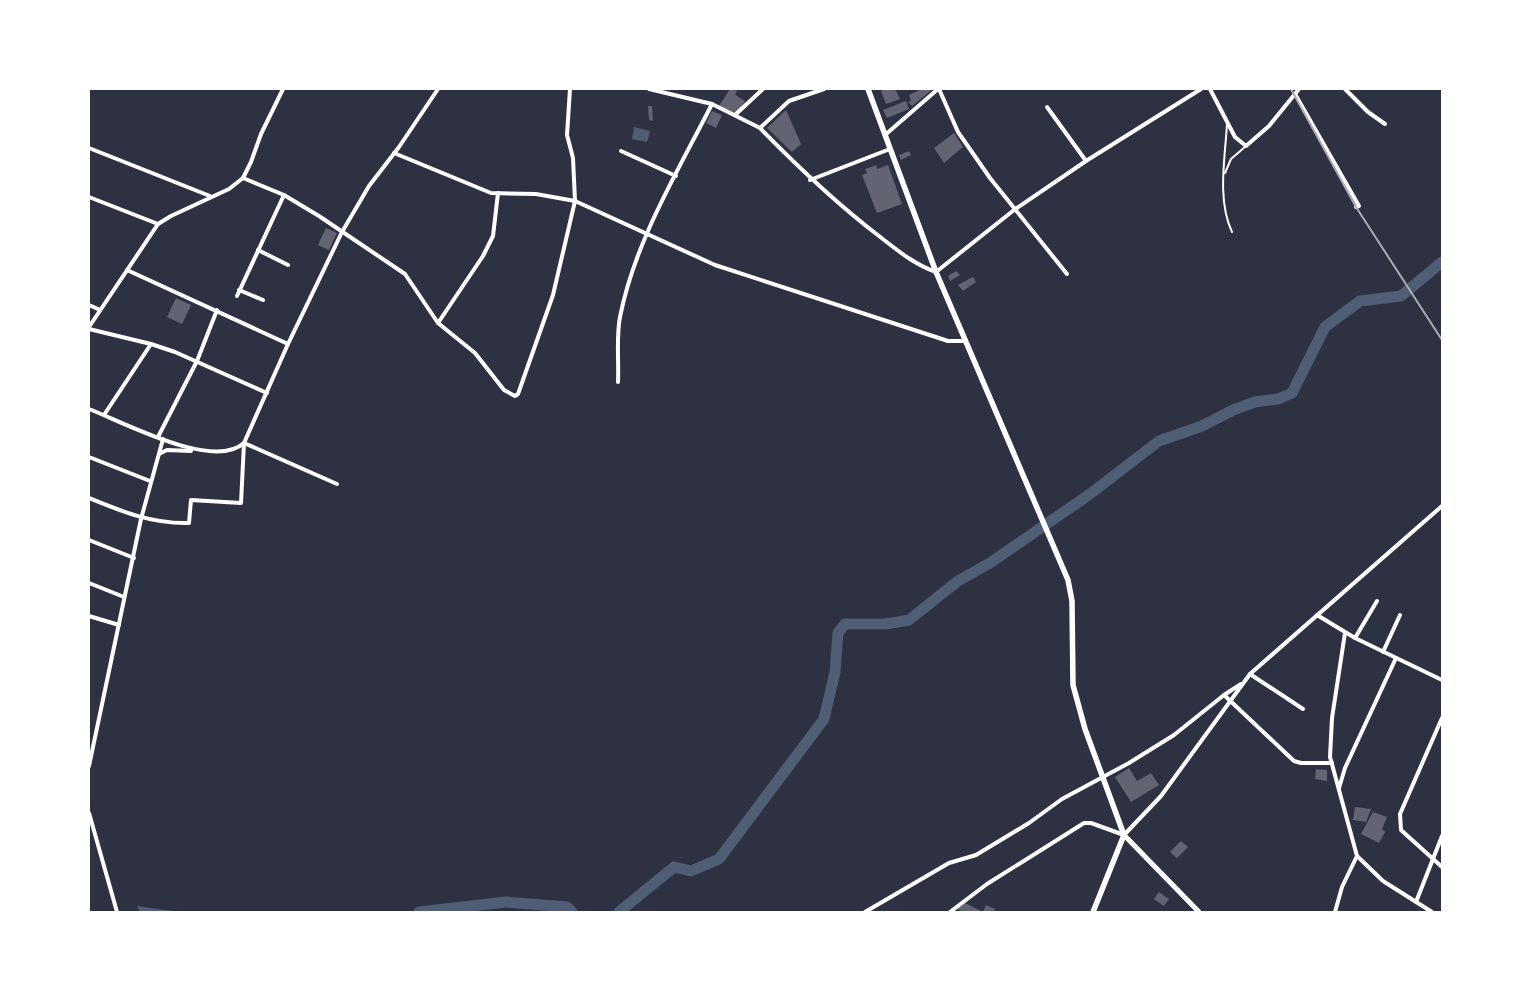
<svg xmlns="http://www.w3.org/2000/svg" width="1531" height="1001" font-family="Arial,sans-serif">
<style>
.water{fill:#4f5d75}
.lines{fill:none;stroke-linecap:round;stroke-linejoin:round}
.river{stroke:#4f5d75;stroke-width:11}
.building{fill:#626471}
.service{stroke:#fff;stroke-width:2}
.minor{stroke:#fff;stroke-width:4}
.tertiary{stroke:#fff;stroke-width:5}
.secondary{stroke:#fff;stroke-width:5.5}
.rail{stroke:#abadb3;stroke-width:2}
</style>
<rect width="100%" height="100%" fill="#2d3142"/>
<g class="water">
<polygon points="634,127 650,131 647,142 632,139"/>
<polygon points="137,906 179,912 140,912"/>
</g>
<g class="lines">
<g class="river">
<polyline points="419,912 506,902 567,907 572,912"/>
<polyline points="619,912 674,867 691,871 719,859 824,719 835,672 838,633 845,624 886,624 909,620 958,581 990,563 1090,494 1159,441 1202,426 1233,410 1255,402 1278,399 1292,393 1325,327 1360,301 1401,296 1442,262"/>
</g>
</g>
<g class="building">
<polygon points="730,89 737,91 735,95 745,101 736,116 719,106"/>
<polygon points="885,89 895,89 900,99 886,104 881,91"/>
<polygon points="922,89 933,89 912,106 908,102 911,101 909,95"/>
<polygon points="906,101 909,109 887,118 883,110"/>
<polygon points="648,106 652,106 653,121 649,120"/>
<polygon points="786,110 801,144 792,152 767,128"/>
<polygon points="712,111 722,115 716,128 706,123"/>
<polygon points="954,133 963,147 944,163 934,148"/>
<polygon points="909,151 911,155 901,160 899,155"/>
<polygon points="876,165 877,169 888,165 902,204 877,213 862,175 867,173 865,169"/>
<polygon points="326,228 337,233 329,250 318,245"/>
<polygon points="956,271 960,275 950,281 948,276"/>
<polygon points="973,277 976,282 963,291 958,285"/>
<polygon points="176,298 191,305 182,324 167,317"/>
<polygon points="1129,768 1137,781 1151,773 1159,785 1131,802 1115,777"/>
<polygon points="1316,769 1327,770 1327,781 1315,779"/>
<polygon points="1355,807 1371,809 1366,822 1353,820"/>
<polygon points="1373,812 1387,817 1382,829 1385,832 1379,843 1361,834"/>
<polygon points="1181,841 1188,847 1177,858 1170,852"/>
<polygon points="1159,892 1169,899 1164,906 1154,899"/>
<polygon points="965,903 983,912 986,905 995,909 993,912 963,912 957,909"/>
</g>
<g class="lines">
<g class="service">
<path d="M1227 124C1225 159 1217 200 1232 232"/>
<polyline points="1225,173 1231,159 1246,146"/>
</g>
<g class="minor">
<polyline points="649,89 712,104 760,128 789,101 824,89"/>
<polyline points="939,89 958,132 990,178 1067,274"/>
<polyline points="1210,89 1235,137 1246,146 1269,126 1299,89"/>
<polyline points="1345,89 1368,112 1385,124"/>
<polyline points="1295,94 1359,206 1356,207"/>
<polyline points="1047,107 1086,161"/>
<polyline points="735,115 763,89"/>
<path d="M760 128C798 167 836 203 879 236 897 250 915 265 936 272L1014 210 1086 161 1201 89"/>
<polyline points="885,135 938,89"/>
<polyline points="89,148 210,196"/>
<polyline points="621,151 676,176"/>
<polyline points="394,153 491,193 536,194 575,201 715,265 948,341 965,341"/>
<polyline points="243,178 284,195 319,216 405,274 438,323 475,353 504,390 515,396 518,394 553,295 575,201 573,158 567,135 570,89"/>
<polyline points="810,180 890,149"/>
<polyline points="89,197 158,224"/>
<polyline points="258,250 288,265"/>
<polyline points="127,270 288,344"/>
<polyline points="239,290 263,300"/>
<polyline points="237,296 284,195"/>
<polyline points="89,305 100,310"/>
<polyline points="438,323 483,256 493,236 498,193"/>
<polyline points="89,327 158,224 171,216 229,189 243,178 251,162 261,134 283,89"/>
<polyline points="89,329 151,344 175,352 267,393"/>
<path d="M618 382C619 361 616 337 620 317 635 241 677 173 712 104"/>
<path d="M89 409C123 422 213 471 244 443L337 484"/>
<polyline points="104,415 151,344"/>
<polyline points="158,437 197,361 217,310"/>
<polyline points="159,454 167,450 191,451"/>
<polyline points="89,457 150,481"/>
<path d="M89 498C123 512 152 524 189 523L191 500 241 503 244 443 288 344 342 232 369 186 399 147 438 89"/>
<polyline points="89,540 134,558"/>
<polyline points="89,583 124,597"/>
<polyline points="1317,615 1355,638 1442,680"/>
<polyline points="89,616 119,625"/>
<polyline points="1355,638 1377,601"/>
<polyline points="1383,652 1400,615"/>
<polyline points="1250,674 1303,709"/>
<polyline points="1224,695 1294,761 1301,763 1332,763"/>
<polyline points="1442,718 1400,814 1401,830 1442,867"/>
<polyline points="89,766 141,519 163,439"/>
<polyline points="1339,788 1345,768 1396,658"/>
<polyline points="89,813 117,912"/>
<polyline points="1357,856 1383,881 1432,912"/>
<polyline points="1416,902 1442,836"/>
<polyline points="865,912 949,863 976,855 1029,823 1062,799 1129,763 1174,735 1224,695 1241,684"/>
<polyline points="950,912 987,884 1084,823 1091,823 1124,835 1161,796 1250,674 1442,506"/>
<polyline points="1335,912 1342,887 1357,856 1330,757 1332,718 1345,633"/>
</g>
<polyline class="tertiary" points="1124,835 1199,912"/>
<polyline class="secondary" points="868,89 936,272 1068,580 1072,601 1073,685 1085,729 1124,835 1093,912"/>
<polyline class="rail" points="1291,89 1356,207 1442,340"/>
</g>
<rect width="1531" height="1001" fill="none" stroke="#ffffff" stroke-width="180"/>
</svg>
